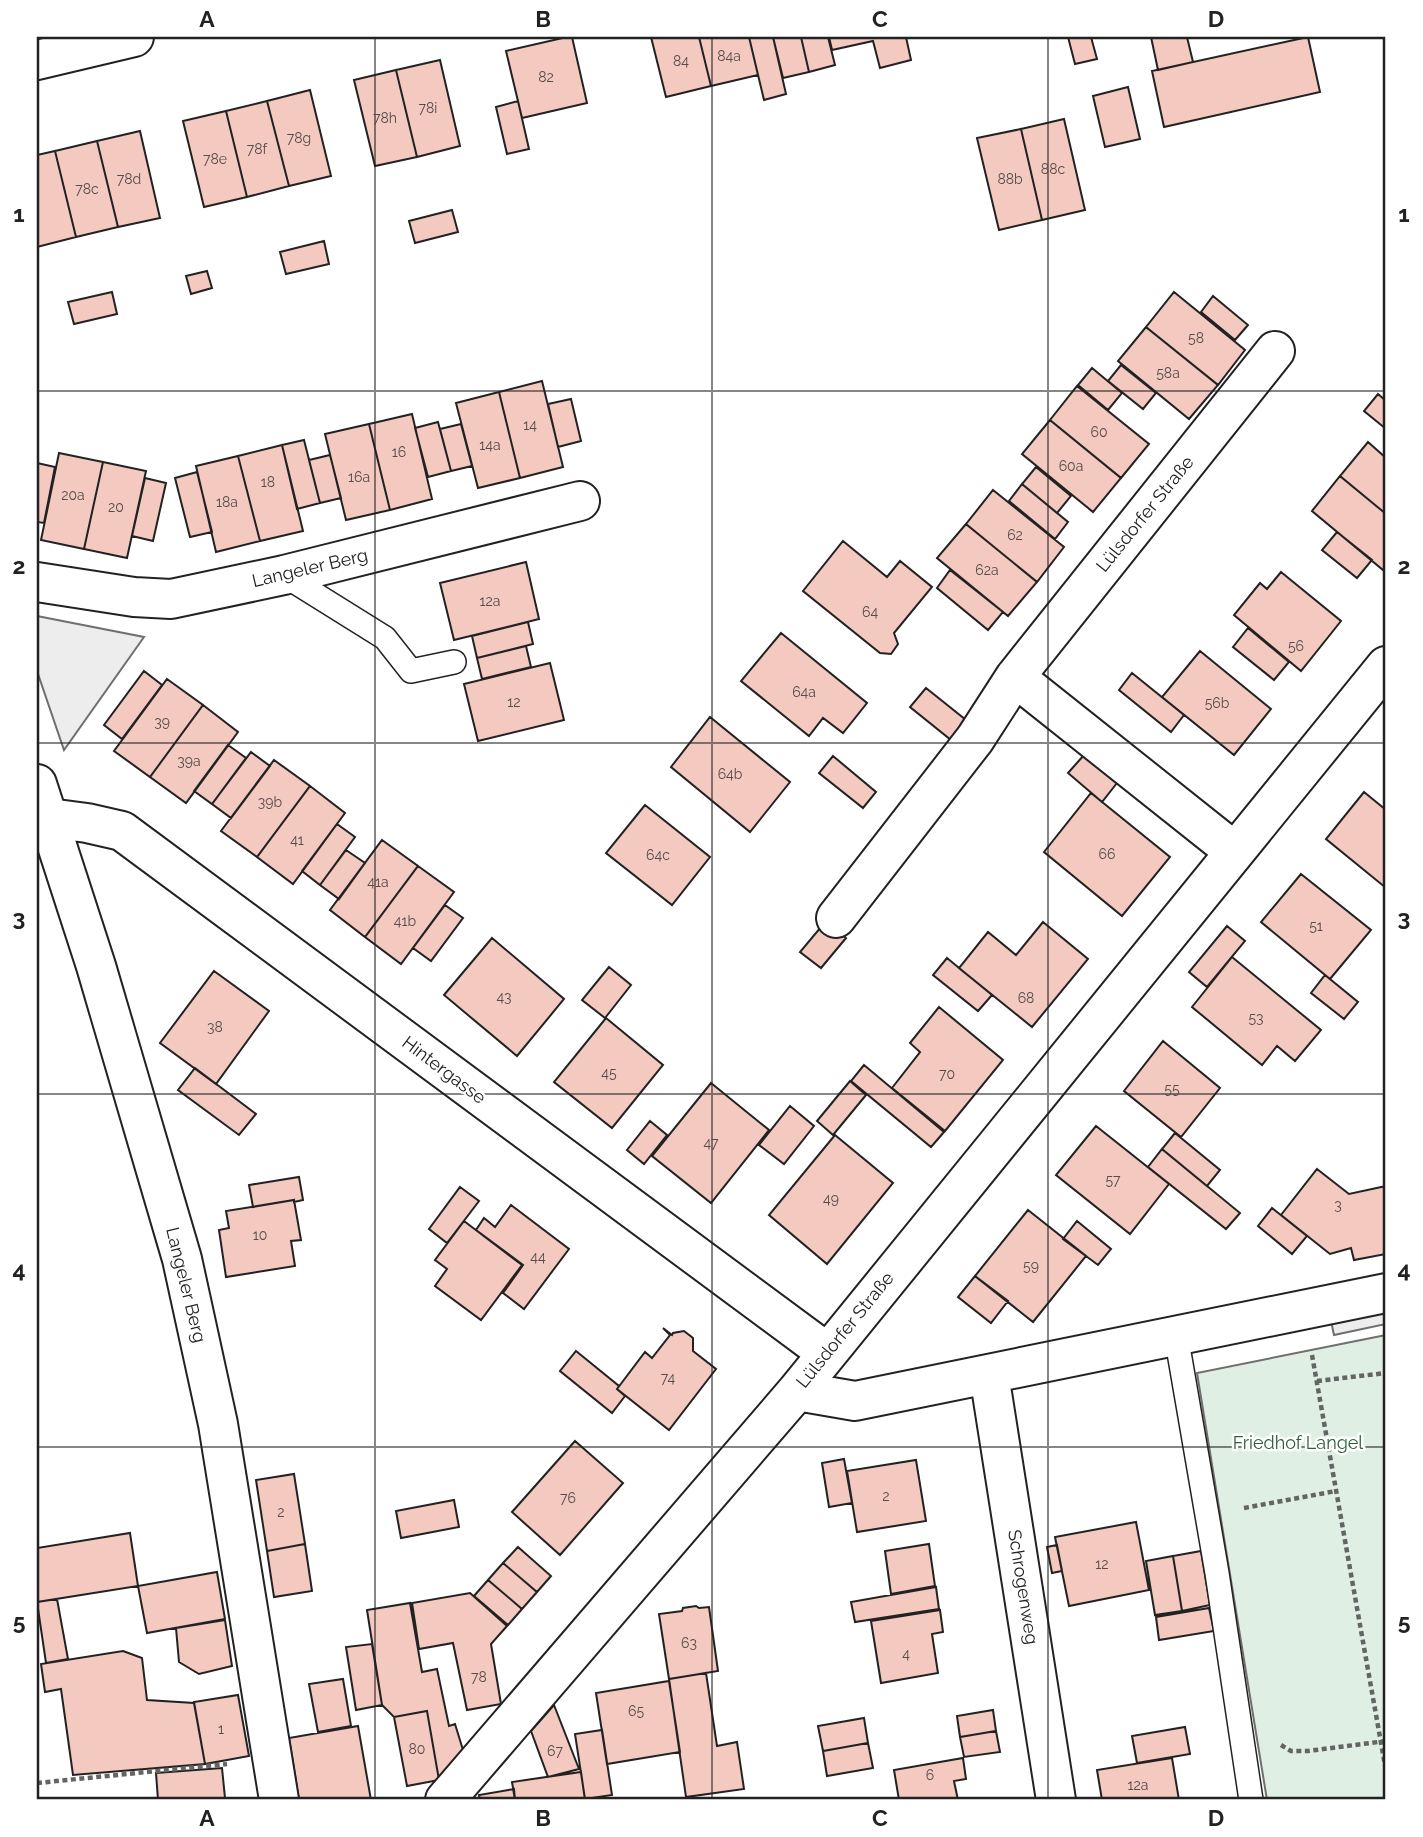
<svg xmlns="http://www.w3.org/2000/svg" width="1423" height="1837" font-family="Raleway,sans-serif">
  <rect width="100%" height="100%" fill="#fff"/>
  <path fill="#e0efe3" stroke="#6f6f6f" stroke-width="2" d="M1386,1335V1800H1267L1197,1373Z"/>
  <path fill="#ededed" stroke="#6f6f6f" stroke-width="2" d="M37,616L144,637L64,750L37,671Z
    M1386,1310V1324L1334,1335L1331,1321Z"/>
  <path fill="#f3c9c0" stroke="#222" stroke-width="2" d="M567,37H572L587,103L522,118L506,51Z
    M651,37H699L711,86L666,97Z
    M699,37H749L758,75L711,86Z
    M749,37H773L786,94L764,100Z
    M773,37H801L809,72L783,78Z
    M801,37H828L835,65L809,72Z
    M829,37H906L911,60L880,68L873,41L832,50Z
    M1068,37H1091L1097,59L1075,64Z
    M1151,37H1187L1193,62L1158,70Z
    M1308,37L1320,92L1164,127L1152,71Z
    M440,60L460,146L417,157L396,70Z
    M396,70L417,157L375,166L354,80Z
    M1128,87L1140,139L1105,147L1093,96Z
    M310,90L331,176L289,186L267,101Z
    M267,101L289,186L247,197L226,111Z
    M518,101L529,149L507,154L496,107Z
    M226,111L247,197L204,207L183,121Z
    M1064,119L1085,210L1042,220L1021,129Z
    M1021,129L1042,220L999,230L977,138Z
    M140,131L160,218L118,227L97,141Z
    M97,141L118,227L76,237L55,151Z
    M55,151L76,237L37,247V155Z
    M452,210L458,232L415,243L409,221Z
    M324,241L329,264L286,274L280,252Z
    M207,271L212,288L191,294L186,276Z
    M112,292L117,314L74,324L68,302Z
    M1174,292L1245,350L1218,385L1146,327Z
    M1213,296L1248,325L1235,340L1201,312Z
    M1146,327L1218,385L1189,419L1118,361Z
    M1121,365L1156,393L1143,409L1108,381Z
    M1092,368L1122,393L1108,410L1078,385Z
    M542,381L563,467L520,478L499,392Z
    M1077,386L1149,444L1121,478L1050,420Z
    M499,392L520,478L478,488L456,403Z
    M1378,394L1386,401V429L1364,411Z
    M571,399L581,441L558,447L548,404Z
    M412,414L432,499L390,510L369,424Z
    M1050,420L1121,478L1093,512L1022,454Z
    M438,422L451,471L428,477L415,428Z
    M369,424L390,510L346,520L325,434Z
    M461,424L472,466L451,471L440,429Z
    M304,440L320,503L297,509L282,445Z
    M1368,442L1386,458V514L1340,476Z
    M282,445L303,531L260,541L238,456Z
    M59,453L103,462L84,549L41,540Z
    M330,455L341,498L320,503L309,460Z
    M238,456L260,541L216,552L196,466Z
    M103,462L146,471L127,558L84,549Z
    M37,463L55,467L44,523L37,522Z
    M1036,467L1071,496L1057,513L1022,484Z
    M197,472L212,532L190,537L175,478Z
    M1340,476L1386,514V566L1383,570L1312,511Z
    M145,478L166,483L153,541L132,536Z
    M1022,484L1068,522L1055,539L1009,501Z
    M993,490L1064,547L1037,582L966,524Z
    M966,524L1037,582L1008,616L937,558Z
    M1337,532L1372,560L1357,578L1322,550Z
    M843,541L887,577L900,561L932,587L894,633L898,644L891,654L880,653L803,591Z
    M526,562L539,619L454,640L440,583Z
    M950,570L1003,612L988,630L937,588Z
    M1281,572L1341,621L1301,671L1234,615L1260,583L1267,589Z
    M528,622L533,644L477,658L472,636Z
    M1248,628L1289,662L1274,680L1233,647Z
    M781,633L867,703L843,733L823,718L809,736L741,681Z
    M526,646L531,667L482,679L477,658Z
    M1200,651L1271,709L1234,755L1162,697Z
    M550,663L564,720L478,741L464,684Z
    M144,671L162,685L122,739L104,725Z
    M1132,673L1184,715L1171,732L1119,690Z
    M167,679L203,705L150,777L114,751Z
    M926,688L971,724L956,744L910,707Z
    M203,705L238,732L186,803L150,777Z
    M710,717L790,782L750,832L671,767Z
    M228,745L246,758L212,804L194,791Z
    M251,752L270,766L231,818L212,804Z
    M1084,755L1117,783L1102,802L1068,773Z
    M833,756L876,792L863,808L819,773Z
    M274,760L310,786L257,857L221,831Z
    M310,786L345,813L293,884L257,857Z
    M1364,792L1386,810V888L1326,839Z
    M1091,793L1170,857L1122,916L1044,852Z
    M645,805L710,857L672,905L606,853Z
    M337,824L355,837L320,885L302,871Z
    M382,840L418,866L365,937L330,910Z
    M346,850L365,863L339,899L320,885Z
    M418,866L454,892L401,964L365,937Z
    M1301,874L1371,930L1330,979L1261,922Z
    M445,905L463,918L431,961L413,948Z
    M826,921L846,938L821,968L800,952Z
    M1043,922L1088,959L1032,1027L959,968L988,932L1016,955Z
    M1227,926L1245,941L1207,987L1189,972Z
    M492,938L564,999L517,1056L444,995Z
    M1232,957L1321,1030L1295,1061L1277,1046L1262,1065L1192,1007Z
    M947,958L992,995L978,1011L933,975Z
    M609,967L631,985L605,1018L582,1000Z
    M214,971L269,1011L216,1084L160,1043Z
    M1325,975L1358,1002L1344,1019L1311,993Z
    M939,1007L1003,1060L945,1131L892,1088L920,1052L910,1043Z
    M606,1018L663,1065L612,1128L554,1082Z
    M1163,1041L1220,1088L1181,1137L1124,1091Z
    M864,1065L944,1132L931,1147L851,1081Z
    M195,1068L256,1114L239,1135L178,1090Z
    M850,1081L866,1095L833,1135L817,1121Z
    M711,1083L769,1130L711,1203L652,1156Z
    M790,1106L814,1126L784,1164L759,1145Z
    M650,1121L667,1135L644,1164L627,1150Z
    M1096,1126L1169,1184L1130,1234L1056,1175Z
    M1175,1133L1220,1170L1207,1186L1162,1149Z
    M835,1135L893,1183L827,1264L769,1215Z
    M1162,1149L1240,1213L1226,1229L1148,1167Z
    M1317,1169L1349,1194L1386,1186V1254L1354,1260L1351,1248L1330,1254L1281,1215Z
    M299,1177L303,1200L294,1202V1200L253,1207L249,1185Z
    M460,1187L479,1201L447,1243L429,1229Z
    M294,1200L301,1240L291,1241L295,1266L226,1277L219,1230L229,1228L226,1211Z
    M511,1205L569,1249L524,1309L503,1293L523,1265L476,1230L484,1218L495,1227Z
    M1272,1208L1307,1236L1292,1254L1258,1226Z
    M1028,1210L1086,1256L1033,1322L975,1276Z
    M464,1221L522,1265L481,1320L435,1286L447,1269L435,1260Z
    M1077,1221L1111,1249L1098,1265L1063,1239Z
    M975,1276L1008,1301L991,1323L958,1297Z
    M663,1328L672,1335L673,1333L684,1331L693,1338V1351L716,1369L669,1430L617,1389L645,1352L652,1358L670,1335Z
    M576,1351L619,1386L617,1389L625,1396L612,1413L560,1371Z
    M575,1441L623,1483L560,1555L512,1512Z
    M844,1459L852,1503L829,1507L822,1463Z
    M916,1460L926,1521L857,1532L847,1471Z
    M294,1474L305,1544L267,1551L256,1480Z
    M454,1500L459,1527L401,1538L396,1511Z
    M1136,1522L1149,1590L1069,1606L1055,1537Z
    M130,1533L138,1586L37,1602V1548Z
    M305,1544L312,1591L274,1597L267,1551Z
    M929,1544L935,1586L891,1594L885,1551Z
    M1057,1545L1062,1571L1052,1573L1047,1547Z
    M518,1547L551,1576L537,1592L503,1563Z
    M1201,1551L1210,1605L1182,1611L1173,1556Z
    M1173,1556L1182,1611L1155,1615L1146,1561Z
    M503,1563L537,1592L522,1609L488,1580Z
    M217,1572L225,1619L147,1633L138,1586Z
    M488,1580L522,1609L508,1625L474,1596Z
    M936,1587L939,1609L855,1622L851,1602Z
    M470,1593L507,1626L491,1644L501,1704L467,1710L453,1643L419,1649L412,1603Z
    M57,1599L68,1659L46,1663L37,1602Z
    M410,1603L422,1672L437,1669L449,1726L455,1724L463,1750L439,1780L427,1711L394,1717L382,1705L367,1610Z
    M696,1606L699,1608L709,1607L718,1671L669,1679L659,1614L682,1611L683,1608Z
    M1209,1608L1214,1631L1159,1640L1156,1617Z
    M940,1610L943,1632L932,1634L938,1673L881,1683L871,1621Z
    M225,1620L232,1666L199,1674L179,1662L176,1628Z
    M372,1644L382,1705L356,1710L346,1647Z
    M123,1651L142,1658L147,1700L194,1703L205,1764L73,1775L61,1689L45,1692L41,1664Z
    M706,1673L717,1746L737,1742L744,1789L686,1797L669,1679Z
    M343,1679L351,1726L318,1732L309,1684Z
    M669,1681L680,1752L607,1764L596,1693Z
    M238,1695L249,1756L205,1764L194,1702Z
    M554,1705L579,1769L548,1777L531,1731Z
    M993,1710L996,1731L960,1737L957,1716Z
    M427,1711L439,1780L407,1786L394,1717Z
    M864,1718L868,1743L823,1751L818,1726Z
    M358,1726L371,1800H299L289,1738Z
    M1185,1727L1190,1754L1137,1763L1132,1736Z
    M602,1730L612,1795L585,1799L575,1734Z
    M996,1731L1000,1752L964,1757L960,1737Z
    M868,1743L873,1768L827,1776L823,1751Z
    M963,1758L966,1779L954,1781L958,1800H899L894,1770Z
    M1172,1758L1179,1800H1102L1097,1770Z
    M222,1768L225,1798L210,1800H158L156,1773Z
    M581,1772L585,1800H515L512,1782Z
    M514,1789L515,1800H480L479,1795Z"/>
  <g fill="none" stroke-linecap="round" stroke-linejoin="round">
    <g stroke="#222" stroke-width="26">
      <path id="lane" d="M284,575L385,638L411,671L454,662
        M1176,1335L1217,1573L1251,1800"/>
    </g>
    <g stroke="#222" stroke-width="42">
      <path id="street" d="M37,582L134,597L171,599L284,575L580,501
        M37,784L96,966L182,1259L218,1424L279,1800
        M49,818L87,823L122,831L826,1352
        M1235,852L1015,677L1275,351
        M836,918L975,739L1015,677
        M989,1374L1056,1800
        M797,1391L855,1401L1386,1293
        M445,1800L797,1391L1386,666"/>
    </g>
    <g stroke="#222" stroke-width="42">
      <path id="secondary" d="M37,60L134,37"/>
    </g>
    <path stroke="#646464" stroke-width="4.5" stroke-dasharray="5 3.5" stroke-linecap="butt" d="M1312,1355L1386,1771
      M1317,1381L1386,1373
      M1244,1508L1336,1491
      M1281,1745L1291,1751H1308L1386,1741
      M37,1783L227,1764"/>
    <use href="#lane" stroke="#fff" stroke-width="23"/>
    <use href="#street" stroke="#fff" stroke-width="38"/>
    <use href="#secondary" stroke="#fff" stroke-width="38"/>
  </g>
  <path fill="none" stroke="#222" stroke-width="2" stroke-opacity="0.55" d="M375,37V1800M712,37V1800M1048,37V1800M37,391H1386M37,743H1386M37,1094H1386M37,1447H1386"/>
  <g text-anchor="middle" stroke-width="5" stroke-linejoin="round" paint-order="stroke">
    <g font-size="14" fill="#564c4a">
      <text x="729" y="61">84a</text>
      <text x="681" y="66">84</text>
      <text x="546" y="82">82</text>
      <text x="428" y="113">78i</text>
      <text x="385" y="123">78h</text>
      <text x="299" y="143">78g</text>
      <text x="257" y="154">78f</text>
      <text x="215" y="164">78e</text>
      <text x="1053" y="174">88c</text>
      <text x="129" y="184">78d</text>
      <text x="1010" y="184">88b</text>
      <text x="87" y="194">78c</text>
      <text x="1196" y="343">58</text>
      <text x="1168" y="378">58a</text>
      <text x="530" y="430">14</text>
      <text x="1099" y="437">60</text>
      <text x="490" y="450">14a</text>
      <text x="399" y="457">16</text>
      <text x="1071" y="471">60a</text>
      <text x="359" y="482">16a</text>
      <text x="268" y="487">18</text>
      <text x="73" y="500">20a</text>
      <text x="227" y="507">18a</text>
      <text x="116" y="512">20</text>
      <text x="1015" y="540">62</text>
      <text x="987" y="575">62a</text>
      <text x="490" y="606">12a</text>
      <text x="870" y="617">64</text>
      <text x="1296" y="651">56</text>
      <text x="804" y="697">64a</text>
      <text x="514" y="707">12</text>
      <text x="1217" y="708">56b</text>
      <text x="162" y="727">39</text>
      <text x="189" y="766">39a</text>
      <text x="730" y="779">64b</text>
      <text x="270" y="807">39b</text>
      <text x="297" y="845">41</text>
      <text x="1107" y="859">66</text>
      <text x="658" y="860">64c</text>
      <text x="378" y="887">41a</text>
      <text x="405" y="926">41b</text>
      <text x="1316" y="931">51</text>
      <text x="504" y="1002">43</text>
      <text x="1026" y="1003">68</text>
      <text x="1256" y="1023">53</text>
      <text x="215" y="1032">38</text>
      <text x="609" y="1078">45</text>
      <text x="947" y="1079">70</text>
      <text x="1172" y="1094">55</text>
      <text x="711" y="1148">47</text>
      <text x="1113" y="1185">57</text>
      <text x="831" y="1204">49</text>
      <text x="1338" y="1210">3</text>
      <text x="260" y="1240">10</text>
      <text x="538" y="1262">44</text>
      <text x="1031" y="1271">59</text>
      <text x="668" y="1383">74</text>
      <text x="886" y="1501">2</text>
      <text x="568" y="1503">76</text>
      <text x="281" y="1517">2</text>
      <text x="1102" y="1569">12</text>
      <text x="689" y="1648">63</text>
      <text x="906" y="1659">4</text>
      <text x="479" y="1682">78</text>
      <text x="636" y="1716">65</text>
      <text x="221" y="1734">1</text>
      <text x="417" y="1754">80</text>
      <text x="555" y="1756">67</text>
      <text x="930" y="1780">6</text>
      <text x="1138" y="1790">12a</text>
    </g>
    <g font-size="18" fill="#222" stroke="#fff">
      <text transform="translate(1145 514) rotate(-51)" y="6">Lülsdorfer Straße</text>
      <text transform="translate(310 568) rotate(-13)" y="6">Langeler Berg</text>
      <text transform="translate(444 1070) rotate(37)" y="6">Hintergasse</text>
      <text transform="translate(186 1285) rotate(76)" y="6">Langeler Berg</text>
      <text transform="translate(845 1330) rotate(-51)" y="6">Lülsdorfer Straße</text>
      <text transform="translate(1023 1587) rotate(81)" y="6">Schrogenweg</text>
    </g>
    <g font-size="18" fill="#2f5e38" stroke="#fff">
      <text x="1298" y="1449">Friedhof Langel</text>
    </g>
  </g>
  <rect width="1423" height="1837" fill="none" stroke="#ffffff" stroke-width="77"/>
  <rect x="38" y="38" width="1346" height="1760" fill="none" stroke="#222" stroke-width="2.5"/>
  <g font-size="23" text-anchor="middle" font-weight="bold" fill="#222">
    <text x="207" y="27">A</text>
    <text x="543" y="27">B</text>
    <text x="880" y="27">C</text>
    <text x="1216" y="27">D</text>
    <text x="19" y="222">1</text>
    <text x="1404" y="222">1</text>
    <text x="19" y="574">2</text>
    <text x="1404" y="574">2</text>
    <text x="19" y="926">3</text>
    <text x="1404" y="926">3</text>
    <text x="19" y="1278">4</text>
    <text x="1404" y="1278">4</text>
    <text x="19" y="1630">5</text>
    <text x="1404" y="1630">5</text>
    <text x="207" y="1826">A</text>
    <text x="543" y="1826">B</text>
    <text x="880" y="1826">C</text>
    <text x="1216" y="1826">D</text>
  </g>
</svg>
